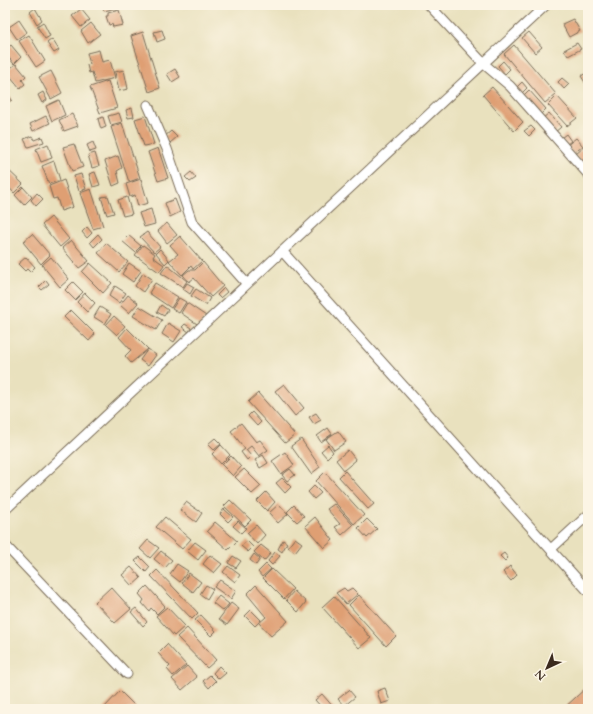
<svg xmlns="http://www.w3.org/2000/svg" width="593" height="714" font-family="Cardo,serif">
  <rect width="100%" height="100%" fill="#fcf5e5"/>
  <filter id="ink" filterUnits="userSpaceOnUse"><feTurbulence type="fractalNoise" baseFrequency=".025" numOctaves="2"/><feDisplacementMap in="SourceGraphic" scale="8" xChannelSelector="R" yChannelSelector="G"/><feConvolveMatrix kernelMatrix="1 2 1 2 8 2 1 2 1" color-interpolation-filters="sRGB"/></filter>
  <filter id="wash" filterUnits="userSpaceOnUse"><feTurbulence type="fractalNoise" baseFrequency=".012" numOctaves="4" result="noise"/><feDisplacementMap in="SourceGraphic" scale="16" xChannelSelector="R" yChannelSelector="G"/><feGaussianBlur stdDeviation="0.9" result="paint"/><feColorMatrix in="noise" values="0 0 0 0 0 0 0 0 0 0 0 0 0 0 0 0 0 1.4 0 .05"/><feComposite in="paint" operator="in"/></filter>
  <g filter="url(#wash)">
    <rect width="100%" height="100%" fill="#e9e1be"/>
    <g id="blocks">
      <path fill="#df9f73" d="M102,5H116V8L104,11Z
        M35,8L42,20L37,24L30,12Z
        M81,9L90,20L81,27L72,16Z
        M119,10L123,25L113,27L112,24L109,25L106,16H108V13Z
        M573,19L580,31L569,37L562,24Z
        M19,20L27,32L17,39L9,27Z
        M43,22L50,36L45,39L37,26Z
        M91,23L100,34L88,43L81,31Z
        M162,30L165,39L157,42L154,32Z
        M143,32L160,88L149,92L131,36Z
        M529,32L542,47L535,53L522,38Z
        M29,35L45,61L36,67L19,41Z
        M52,39L59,50L54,53L47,43Z
        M577,43L581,49L568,56L564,50Z
        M11,45L21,57L14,64L5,53V50Z
        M514,45L556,94L545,103L504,54Z
        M99,50L102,62L110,60L115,78L95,83L92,72L89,73L87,65L90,64L87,53Z
        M503,61L510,69L505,74L498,66Z
        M16,64L26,76L22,80L25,84L20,88L6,71Z
        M175,69L180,77L172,82L167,74Z
        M124,70L128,89L119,91L115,72Z
        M51,71L62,93L51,99L39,77Z
        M588,72V83L586,84L581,76Z
        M562,78L569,84L564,89L558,82Z
        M108,81L117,108L100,113L90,87Z
        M522,82L527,88L521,94L516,88Z
        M492,87L523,122L514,131L483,95Z
        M5,90L12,100L5,104Z
        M529,90L546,109L541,114L524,95Z
        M43,92L47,100L42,103L38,95Z
        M557,96L577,118L567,126L548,105Z
        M59,100L65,115L52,121L46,106Z
        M132,108L134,117L128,118L126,110Z
        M119,113L122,122L111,125L108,116Z
        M549,113L561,127L554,133L542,119Z
        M72,114L78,126L64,131L59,120Z
        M46,116L50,123L33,131L30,124Z
        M145,116L154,144L144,146L135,119Z
        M103,117L106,127L101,129L98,119Z
        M122,123L140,178L129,182L111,127Z
        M531,126L535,130L529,136L524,131Z
        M171,131L177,137L170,143L164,137Z
        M566,134L571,141L566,145L561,138Z
        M32,136L34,140L42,137L44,142L28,147L24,139Z
        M576,138L583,146L573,154L566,146Z
        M93,142L96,150L90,152L87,145Z
        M48,144L52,158L41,162L36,149Z
        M74,144L83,167L72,171L63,147Z
        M584,147L588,152V171L575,155Z
        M158,148L168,178L158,181L148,152Z
        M95,153L99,166L92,168L88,155Z
        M118,156L122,168L117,171L120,183L113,186L105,161Z
        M54,161L60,180L49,184L42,166Z
        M5,167L23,184L14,193L5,183Z
        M95,172L100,185L93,187L89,174Z
        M191,172L196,178L190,182L185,177Z
        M81,174L86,189L79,191L74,176Z
        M141,179L148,203L138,206L135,195L130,197L126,184Z
        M64,180L73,207L61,211L57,198L53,199L49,186Z
        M23,187L32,197L24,205L15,195Z
        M91,189L103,226L93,229L80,193Z
        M37,193L43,199L36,206L31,200Z
        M108,196L114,213L107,215L101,197Z
        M127,197L132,214L123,216L118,200Z
        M175,199L180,212L170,217L165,203Z
        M151,209L155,224L144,227L139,213Z
        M51,217L69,239L60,247L42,225Z
        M167,223L177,235L167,243L158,231Z
        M87,227L92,233L87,238L82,232Z
        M147,232L160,247L154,252L140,237Z
        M32,234L50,255L41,264L23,242Z
        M98,234L102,239L94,247L90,242Z
        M128,235L141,246L135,252L122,241Z
        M180,236L202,261L193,269L191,266L182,275L169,261L178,254L170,245Z
        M71,240L89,261L79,268L62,248Z
        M106,243L128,262L119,272L98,253Z
        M143,245L155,254L153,257L164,265L159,272L135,255Z
        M160,249L169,260L165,264L156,253Z
        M26,257L35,267L30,272L27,269L25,271L18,264Z
        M51,257L69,279L60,287L42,265Z
        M203,262L223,286L211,297L194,278L189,282L183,275L189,270H195Z
        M90,263L112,283L103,293L82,272Z
        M129,263L141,271L133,282L122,274Z
        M167,265L187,281L183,287L161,273Z
        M143,273L152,279L143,292L135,286Z
        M46,280L49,284L42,290L39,287Z
        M73,282L83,292L75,300L65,290Z
        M155,283L178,297L171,308L149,293Z
        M187,283L194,287L190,294L183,289Z
        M115,286L126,293L119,303L109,296Z
        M224,288L227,292L220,298L217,295Z
        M196,289L210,298L206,305L191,296Z
        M85,293L95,303L87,312L77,302Z
        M128,295L138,303L129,313L120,305Z
        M179,298L186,302L179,313L172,309Z
        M187,303L206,316L200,326L181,313Z
        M161,305L168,310L164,316L157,312Z
        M139,306L162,320L156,330L133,316Z
        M100,307L111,314L105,324L94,317Z
        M71,310L95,334L89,341L64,317Z
        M114,316L125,326L117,335L106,325Z
        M168,323L181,331L174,342L162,334Z
        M185,324L191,328L189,332L182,327Z
        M127,328L148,349L131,363L125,356L131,350L119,337Z
        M148,349L156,355L148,366L140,360Z
        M284,384L304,408L295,416L275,391Z
        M258,393L295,435L285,443L248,402Z
        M252,412L261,422L257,426L248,416Z
        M316,413L321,420L314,424L309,417Z
        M241,423L256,442L260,440L268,450L259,456L251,446L246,450L251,456L247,460L241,452L245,449L231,431Z
        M328,428L332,434L321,442L317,436Z
        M338,431L346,442L334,450L326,439Z
        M215,438L221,444L214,450L208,444Z
        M301,439L320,467L311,474L291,446Z
        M221,445L230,455L221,464L212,454Z
        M328,445L333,452L327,458L321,451Z
        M348,450L356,460L344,470L336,460Z
        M285,452L294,465L281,474L272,461Z
        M263,455L268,463L260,468L255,460Z
        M231,456L241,467L233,476L222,465Z
        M244,469L261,486L252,494L235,477Z
        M290,469L295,475L287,481L282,475Z
        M345,471L374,504L368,509L339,477Z
        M325,472L364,515L354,524L316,481Z
        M282,478L291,487L285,493L276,483Z
        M314,486L321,493L314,499L308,492Z
        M266,492L275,502L267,511L257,501Z
        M230,500L251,520L245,526L224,506Z
        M186,502L202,513L196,522L180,510Z
        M279,504L288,514L278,523L269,513Z
        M334,504L353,525L342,535L335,527L340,524L327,509Z
        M294,505L304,516L297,522L287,512Z
        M224,509L233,517L228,522L220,514Z
        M165,517L191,539L182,549L156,527Z
        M315,517L333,540L324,548L305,526Z
        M367,519L377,529L367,538L358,528Z
        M238,521L246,528L241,533L233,526Z
        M215,522L237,541L228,550L207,531Z
        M256,525L265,535L257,544L247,533Z
        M295,538L302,543L295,552L288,547Z
        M148,540L159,548L150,558L140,549Z
        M283,540L287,543L282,552L278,549Z
        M247,541L253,547L248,552L241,546Z
        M195,542L206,550L198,560L187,551Z
        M261,545L271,553L264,561L254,552Z
        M161,551L172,560L165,568L154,559Z
        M275,552L280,556L272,565L268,561Z
        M504,553L508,558L505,561L500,556Z
        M254,554L260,559L256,565L250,560Z
        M210,555L222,564L214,573L203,564Z
        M233,556L241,561L236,568L228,563Z
        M140,557L150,567L146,572L135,561Z
        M177,564L188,571L180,582L170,574Z
        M266,564L271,569L262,577L258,572Z
        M228,566L240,575L235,582L223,572Z
        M510,566L517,575L511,581L503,572Z
        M131,567L141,578L132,586L122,575Z
        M272,569L293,589L284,599L263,578Z
        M157,570L198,613L192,619L151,576Z
        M189,573L201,582L193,592L182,583Z
        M220,580L236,591L231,599L214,587Z
        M206,585L213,589L207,599L200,594Z
        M256,585L288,621L271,636L259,623L266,617L247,594Z
        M147,586L165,606L157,614L151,608L149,611L142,603L144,600L139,594Z
        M111,587L131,609L115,623L95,602Z
        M344,588L347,591L352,588L358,594L346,604L336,593Z
        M294,591L306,602L298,612L286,600Z
        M359,595L396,636L386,646L349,605Z
        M219,596L229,604L223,611L213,603Z
        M334,596L371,638L359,648L322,607Z
        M231,603L239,609L227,625L219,619Z
        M167,607L185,626L174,636L156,616Z
        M136,608L147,622L143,626L131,612Z
        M251,610L261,620L255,626L245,616Z
        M201,615L216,631L211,636L195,620Z
        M187,628L216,660L207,668L177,637Z
        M167,644L186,665L173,676L167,669L170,666L158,653Z
        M187,666L197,677L182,690L172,679Z
        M219,666L226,673L219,679L213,673Z
        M210,675L216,681L209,688L203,681Z
        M588,686V709H563Z
        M385,688L390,701L381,704L377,691Z
        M349,690L355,697L344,706L338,699Z
        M120,691L136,707L134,709H103Z
        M322,694L335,709H323L315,700Z"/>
    </g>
  </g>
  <g filter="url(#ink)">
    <use href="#blocks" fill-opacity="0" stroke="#786a56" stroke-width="1"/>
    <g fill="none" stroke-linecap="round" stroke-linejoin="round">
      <g stroke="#786a56" stroke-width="11">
        <path id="minor" d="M429,5L484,64L510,86L588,174
          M148,105L167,149L192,222L247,284
          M282,251L588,591
          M5,510L546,5
          M5,545L127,674
          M551,549L588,515"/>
      </g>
      <use href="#minor" stroke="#fff" stroke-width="9"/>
    </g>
  </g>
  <rect width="593" height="714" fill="none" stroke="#fcf5e5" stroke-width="20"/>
  <g transform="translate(547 668) rotate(224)" stroke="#fcf5e5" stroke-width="3" paint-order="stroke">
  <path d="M0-3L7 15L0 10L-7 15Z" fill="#3b2a1e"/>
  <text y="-6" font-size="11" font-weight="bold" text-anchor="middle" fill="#3b2a1e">N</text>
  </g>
</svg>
